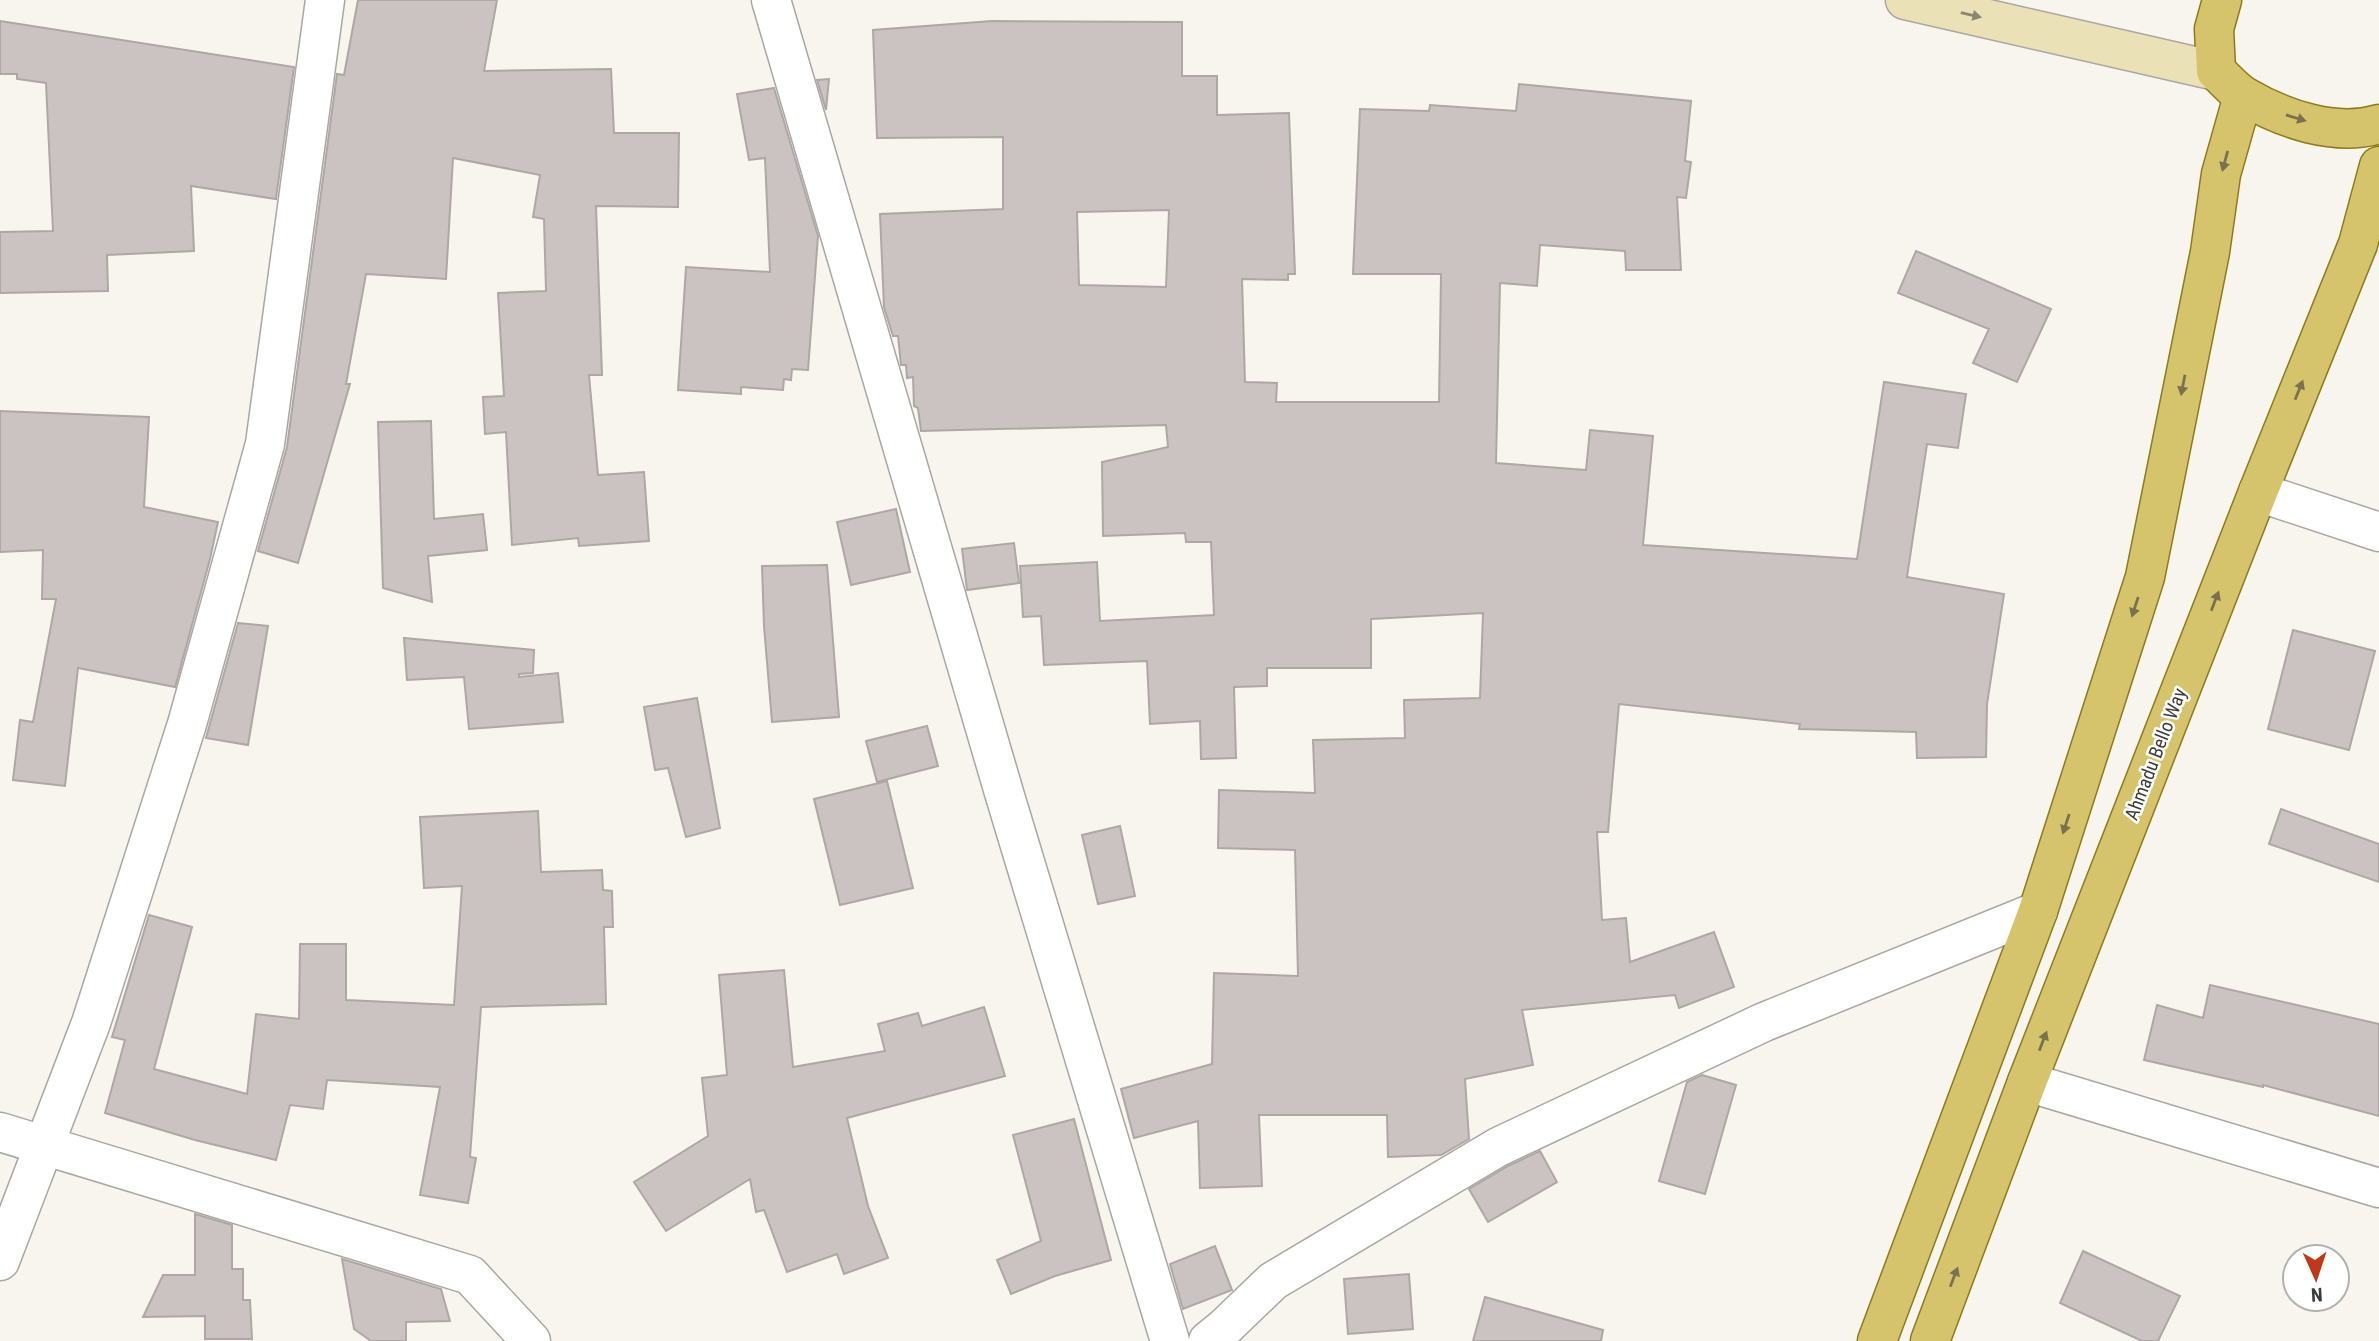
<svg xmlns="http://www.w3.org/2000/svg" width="2379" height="1341" font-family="'Roboto Condensed',sans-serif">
  <rect width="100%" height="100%" fill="#f8f5ef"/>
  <path fill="#cbc3c2" stroke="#aea7a5" stroke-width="2" fill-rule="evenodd" d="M358,0H497L484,71L611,69L614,133H679L678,207L596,206L602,375H589L598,475L644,472L649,541L579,546L578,538L512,545L506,432L485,434L483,397L504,396L498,293L546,291L544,219L533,217L540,175L453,158L446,279L366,274L346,384H350L298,563L258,551L287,447L337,74L344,75Z
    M0,21L294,67L276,199L191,186L194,251L107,255L108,291L0,293V232L53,231L46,83L17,79V74H0Z
    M992,21L1182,22V76H1217V115L1289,113L1295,274H1288V280L1242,279L1245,382L1277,383L1276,402H1439L1441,274H1353L1360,109L1429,111L1430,105L1516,111L1519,84L1691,101L1685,161L1691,162L1686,198L1677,197L1681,270H1626L1625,251L1540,245L1537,286L1500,283L1496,463L1586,470L1590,430L1653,436L1643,545L1857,559L1884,382L1966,394L1958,448L1927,444L1907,577L2004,594L1987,704L1986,757L1917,758L1916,732L1799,729L1800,724L1619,704L1608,832H1597L1602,920L1626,918L1630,962L1714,932L1734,987L1679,1008L1675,995L1522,1010L1533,1065L1465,1079L1469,1139L1441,1155L1388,1157L1387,1115H1259L1262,1186L1200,1188L1198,1121L1134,1138L1121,1089L1212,1064L1214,973L1298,976L1295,850L1218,848L1219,790L1315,793L1313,740L1405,738L1404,700L1480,698L1483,613L1371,619V668H1267V686L1234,687L1236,758L1201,759L1200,721L1150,724L1147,661L1044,665L1041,616L1023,617L1020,566L1097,562L1100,621L1214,615L1211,542H1186L1185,533L1103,536L1102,462L1168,447L1166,425L921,431L918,408L914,406L913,377L907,378L906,365H901L898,336H893L884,307L880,214L1003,209V137L877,138L873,30ZM1169,210L1166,287L1079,285L1077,212Z
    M829,79L826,110L817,80Z
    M774,88L818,236L808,370L792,369L791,380L784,379L783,390L741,387V394L678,390L686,267L770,272L765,158L749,160L737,94Z
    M1916,251L2051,309L2017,382L1973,363L1989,329L1898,293Z
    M0,411L149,417L144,507L218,522L210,559L175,687L78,668L65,786L13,780L20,720L33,722L56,599H42L43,550L0,552Z
    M431,421L434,519L483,514L487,550L428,556L432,602L383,588L378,422Z
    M896,509L910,572L851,585L837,522Z
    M1014,543L1019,583L967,590L962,549Z
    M827,565L839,717L772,722L764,626L762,566Z
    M238,623L268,626L248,745L206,738Z
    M2293,630L2375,651L2349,750L2268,729Z
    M404,638L534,650L533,673L519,674V677L558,673L563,722L469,729L464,677L407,680Z
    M697,698L720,828L686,837L668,768L655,770L644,707Z
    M927,726L938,766L877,782L866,741Z
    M887,781L913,888L840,905L814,799Z
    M2281,809L2379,844V882L2269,844Z
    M538,811L541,872L602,870L603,890L612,891L613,927H604L606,1004L481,1007L470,1157L476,1158L468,1203L420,1195L440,1087L327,1080L323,1109L290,1105L276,1160L195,1140L105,1113L125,1040L112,1037L149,915L192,927L154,1069L247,1094L256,1014L299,1019L300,944H346V1000L454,1005L462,886L424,888L420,817Z
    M1120,826L1135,896L1098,904L1082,835Z
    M784,970L793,1067L885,1051L878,1024L918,1013L922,1026L984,1007L1005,1076L847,1118L868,1206L888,1258L844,1274L837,1254L787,1272L764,1210L756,1212L750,1179L666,1231L634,1182L708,1136L702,1078L727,1075L719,975Z
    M2210,985L2379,1024V1116L2263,1085V1087L2144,1060L2157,1005L2203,1018Z
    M1702,1075L1736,1085L1705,1194L1659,1181L1687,1082Z
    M1074,1119L1111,1260L1055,1276L1011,1294L997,1260L1041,1241L1013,1135Z
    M1540,1151L1557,1182L1488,1222L1469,1189L1508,1166Z
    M195,1214L232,1225V1269H243V1300H250L252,1339H205V1316L143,1317L163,1275H195Z
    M1215,1246L1232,1290L1183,1309L1170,1264Z
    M2083,1251L2180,1296L2158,1341H2142L2060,1303Z
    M342,1259L441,1289L450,1321L406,1322V1341H371L354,1329Z
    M1409,1274L1413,1329L1348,1334L1344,1279Z
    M1485,1297L1603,1330L1601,1341H1473Z"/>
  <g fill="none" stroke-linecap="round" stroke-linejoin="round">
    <g stroke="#aaa7a2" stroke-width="41">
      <path id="street" d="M771,0L1005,796L1170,1341
        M2258,492L2379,532
        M2027,1082L2379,1188
        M0,1132L470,1275L531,1341
        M0,1261L91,1023L187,724L265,444L325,0
        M1208,1341L1224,1328L1273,1281L1498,1147L1764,1022L2038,911"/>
    </g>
    <g stroke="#aaa7a2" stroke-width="41">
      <path id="secondary" d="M1905,0L2216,71"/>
    </g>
    <g stroke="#8f7a1b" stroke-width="41">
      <path id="primary" d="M2222,0L2214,29L2216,71C2225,79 2234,90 2244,96C2283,119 2335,137 2379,124
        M1877,1341L2038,911L2145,577L2210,252L2221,174L2243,96
        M1930,1341L2027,1082L2258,492L2358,244L2379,166"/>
    </g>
    <use href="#street" stroke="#fff" stroke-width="38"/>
    <use href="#secondary" stroke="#ebe1b6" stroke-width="38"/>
    <use href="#primary" stroke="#d6c46d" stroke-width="38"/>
  </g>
  <defs><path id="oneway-solid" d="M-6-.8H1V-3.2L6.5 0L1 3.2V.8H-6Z" transform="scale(1.75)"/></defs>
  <use fill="#8b8671" href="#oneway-solid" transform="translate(1971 15) rotate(13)"/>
  <g fill="#7a724e">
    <use href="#oneway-solid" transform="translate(2296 118) rotate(17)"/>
    <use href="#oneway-solid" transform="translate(2225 161) rotate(105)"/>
    <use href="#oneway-solid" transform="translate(2183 385) rotate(101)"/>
    <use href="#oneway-solid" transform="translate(2299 390) rotate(-68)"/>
    <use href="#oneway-solid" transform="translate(2215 601) rotate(-69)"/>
    <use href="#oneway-solid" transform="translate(2135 607) rotate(108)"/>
    <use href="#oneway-solid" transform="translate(2066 824) rotate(108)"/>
    <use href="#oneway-solid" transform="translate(2043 1041) rotate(-69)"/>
    <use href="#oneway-solid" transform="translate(1954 1277) rotate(-69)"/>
  </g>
  <g text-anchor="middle" stroke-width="5" stroke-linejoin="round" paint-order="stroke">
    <g font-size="19" fill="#3d3b39" stroke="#fff">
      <text transform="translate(2155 754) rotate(-69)" y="7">Ahmadu Bello Way</text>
    </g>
  </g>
  <g transform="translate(2316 1278) rotate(177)"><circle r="33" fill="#ffffff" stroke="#b1b1b0" stroke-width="2"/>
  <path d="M0-5L12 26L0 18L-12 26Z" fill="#c23718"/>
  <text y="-10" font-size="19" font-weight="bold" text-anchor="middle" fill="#3d3b39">N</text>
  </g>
</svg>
